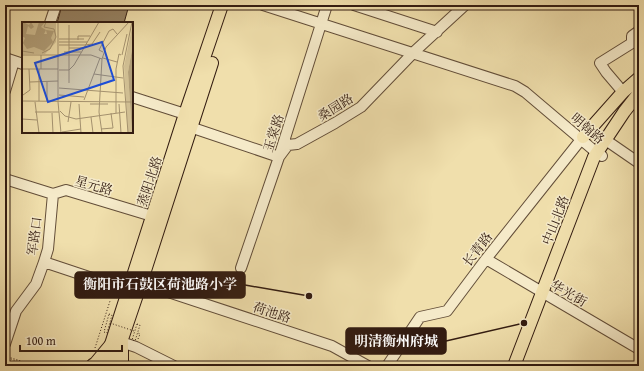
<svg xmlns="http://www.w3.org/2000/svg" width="644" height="371" font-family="'Gentium Book Plus','Noto Serif SC',serif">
  <rect width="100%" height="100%" fill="#f0dfac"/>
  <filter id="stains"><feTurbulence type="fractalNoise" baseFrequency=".005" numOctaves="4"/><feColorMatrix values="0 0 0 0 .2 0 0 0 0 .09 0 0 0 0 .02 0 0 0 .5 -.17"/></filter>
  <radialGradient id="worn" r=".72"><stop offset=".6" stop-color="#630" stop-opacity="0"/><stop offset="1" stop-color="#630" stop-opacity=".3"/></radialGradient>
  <path fill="#958162" stroke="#331c11" d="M62,5H129L124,23H57Z"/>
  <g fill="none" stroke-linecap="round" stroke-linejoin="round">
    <g stroke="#624d38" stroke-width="12">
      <path id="minor" d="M263,5L515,86L525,92L597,153L602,156
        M354,5L437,32
        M50,23L56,5
        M5,58L23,64
        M5,91L14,61
        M623,92L606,72L600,63L632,43V36L639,31
        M132,97L185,114
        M190,127L279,157L288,145L297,144L335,123L361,107L415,51L465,5
        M610,143L639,163
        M5,179L53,194L66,190L152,216
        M486,259L639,349
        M44,262L128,290
        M241,268L279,157L327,5
        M141,283L332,346L368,366
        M121,342L136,347L174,366
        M5,344L16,311L36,284L44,262L48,249L53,194
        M387,366L420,317L447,311L486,259L583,137"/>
    </g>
    <g stroke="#331c11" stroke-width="14">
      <path id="major" d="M583,137L623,92L639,78
        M104,366L185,114L222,5
        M114,366L121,342L141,283L212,63
        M514,366L594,157L624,112L639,93"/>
    </g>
    <g stroke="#331c11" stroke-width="16">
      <path id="highway" d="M121,342V366
        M93,366L96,364L111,346"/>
    </g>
    <path stroke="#331c11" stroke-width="1" stroke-dasharray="1 2" stroke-linecap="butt" d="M109,314L112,315L107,333L104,332Z
      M137,324L140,325L135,341L132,340Z
      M138,339L140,334L138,333
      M95,348L110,301
      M5,356L37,366
      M5,357L25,364V366
      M5,361L21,366"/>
    <use href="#minor" stroke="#f5eac9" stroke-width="10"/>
    <use href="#major" stroke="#f0dfac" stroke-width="12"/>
    <use href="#highway" stroke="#f0dfac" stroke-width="14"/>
    <path stroke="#331c11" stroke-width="1" stroke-dasharray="1 2" stroke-linecap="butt" d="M110,323L134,331"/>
  </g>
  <g text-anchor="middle" stroke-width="3" stroke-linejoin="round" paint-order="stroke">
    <g font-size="13" fill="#331c11" stroke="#f5eac9">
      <text transform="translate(335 107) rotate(-32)" y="5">桑园路</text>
      <text transform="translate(588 128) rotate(40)" y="5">明翰路</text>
      <text transform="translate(273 133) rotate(-72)" y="5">玉棠路</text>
      <text transform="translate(149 181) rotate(-72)" y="5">蒸阳北路</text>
      <text transform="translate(94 185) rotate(16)" y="5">星元路</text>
      <text transform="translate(555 220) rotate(-69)" y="5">中山北路</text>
      <text transform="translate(34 236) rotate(-82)" y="5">军路口</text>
      <text transform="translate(477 249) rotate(-52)" y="5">长青路</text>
      <text transform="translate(569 293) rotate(30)" y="5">华光街</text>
      <text transform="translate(272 312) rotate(18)" y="5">荷池路</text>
    </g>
  </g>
  <g transform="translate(22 22)">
    <rect width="111" height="111" fill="#f0dfac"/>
    <path d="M0,0H34V20L23,32H0ZM111,1V22L106,50L110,111H106L102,44Z" fill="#d0be92"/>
    <path d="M1,0L7,3L9,0L12,5L9,7L6,4L4,12L13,13L17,0H23L19,5L24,8L22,12H25L24,8L32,9L29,16L31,20L22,29L12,25L5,27L1,21L3,16L0,14ZM111,22V111H110L106,50Z" fill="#b09d77"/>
    <path fill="none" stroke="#a4916e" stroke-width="1" d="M36,0V80L39,111M37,17H62M56,18V14H68M37,20H65M37,23H63M63,23L70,22L78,10M47,26H61M0,29L12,31M42,30H59M81,30L77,28L87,9L91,7L95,12M20,31L28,27L34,15L32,7L22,5L24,0M0,33H69L80,37M19,33V47M100,33L105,12M81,36L95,40M0,47H36M17,47V79M37,48H47L52,43L77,0M72,52L101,56M8,60L36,59M25,60V79M47,61V3M37,66L101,71M1,73L8,68L7,47M37,73L62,75M62,78L78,36M0,79L111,80M13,80L17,111M57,82L59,111M68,82H86M97,82L99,111M38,89L43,94L54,97L103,90M13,90H37M30,91L31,111M94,91V47L97,32L99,33M69,95L71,111M0,97L15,98M46,100L49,80M79,107L91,106L89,91M40,110L59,107M80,111L77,90L80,37L84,25L107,0M106,111L101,44L110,0"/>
    <path fill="#1d4ed8" fill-opacity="0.15" stroke="#1d4ed8" stroke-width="2" d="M80,20L92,58L26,80L13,41Z"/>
    <rect width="111" height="111" fill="none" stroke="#331c11" stroke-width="2"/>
  </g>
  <path fill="none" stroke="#331c11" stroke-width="1.5" d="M309 296L245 285M524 323L446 341"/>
  <g fill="#331c11" stroke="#f5eac9" stroke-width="1.5">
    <circle cx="309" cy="296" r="4"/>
    <circle cx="524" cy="323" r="4"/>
  </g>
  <g fill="#331c11" stroke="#331c11" stroke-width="1.5">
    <rect x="75" y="272" width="170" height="26" rx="4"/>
    <rect x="346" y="328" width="100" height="26" rx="4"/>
  </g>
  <g font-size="14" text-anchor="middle" font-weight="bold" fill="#fff">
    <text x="160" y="289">衡阳市石鼓区荷池路小学</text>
    <text x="396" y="346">明清衡州府城</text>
  </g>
  <rect width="644" height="371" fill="none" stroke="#f0dfac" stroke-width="20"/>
  <rect x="6" y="6" width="632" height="359" fill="none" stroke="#331c11" stroke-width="2"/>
  <rect x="10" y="10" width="624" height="351" fill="none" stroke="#331c11"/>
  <path d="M20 345v6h102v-6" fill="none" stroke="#331c11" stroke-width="2"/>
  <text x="26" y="345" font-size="12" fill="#331c11" stroke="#f5eac9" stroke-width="3" paint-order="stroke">100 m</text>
  <rect width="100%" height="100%" filter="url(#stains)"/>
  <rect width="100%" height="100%" fill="url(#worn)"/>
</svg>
